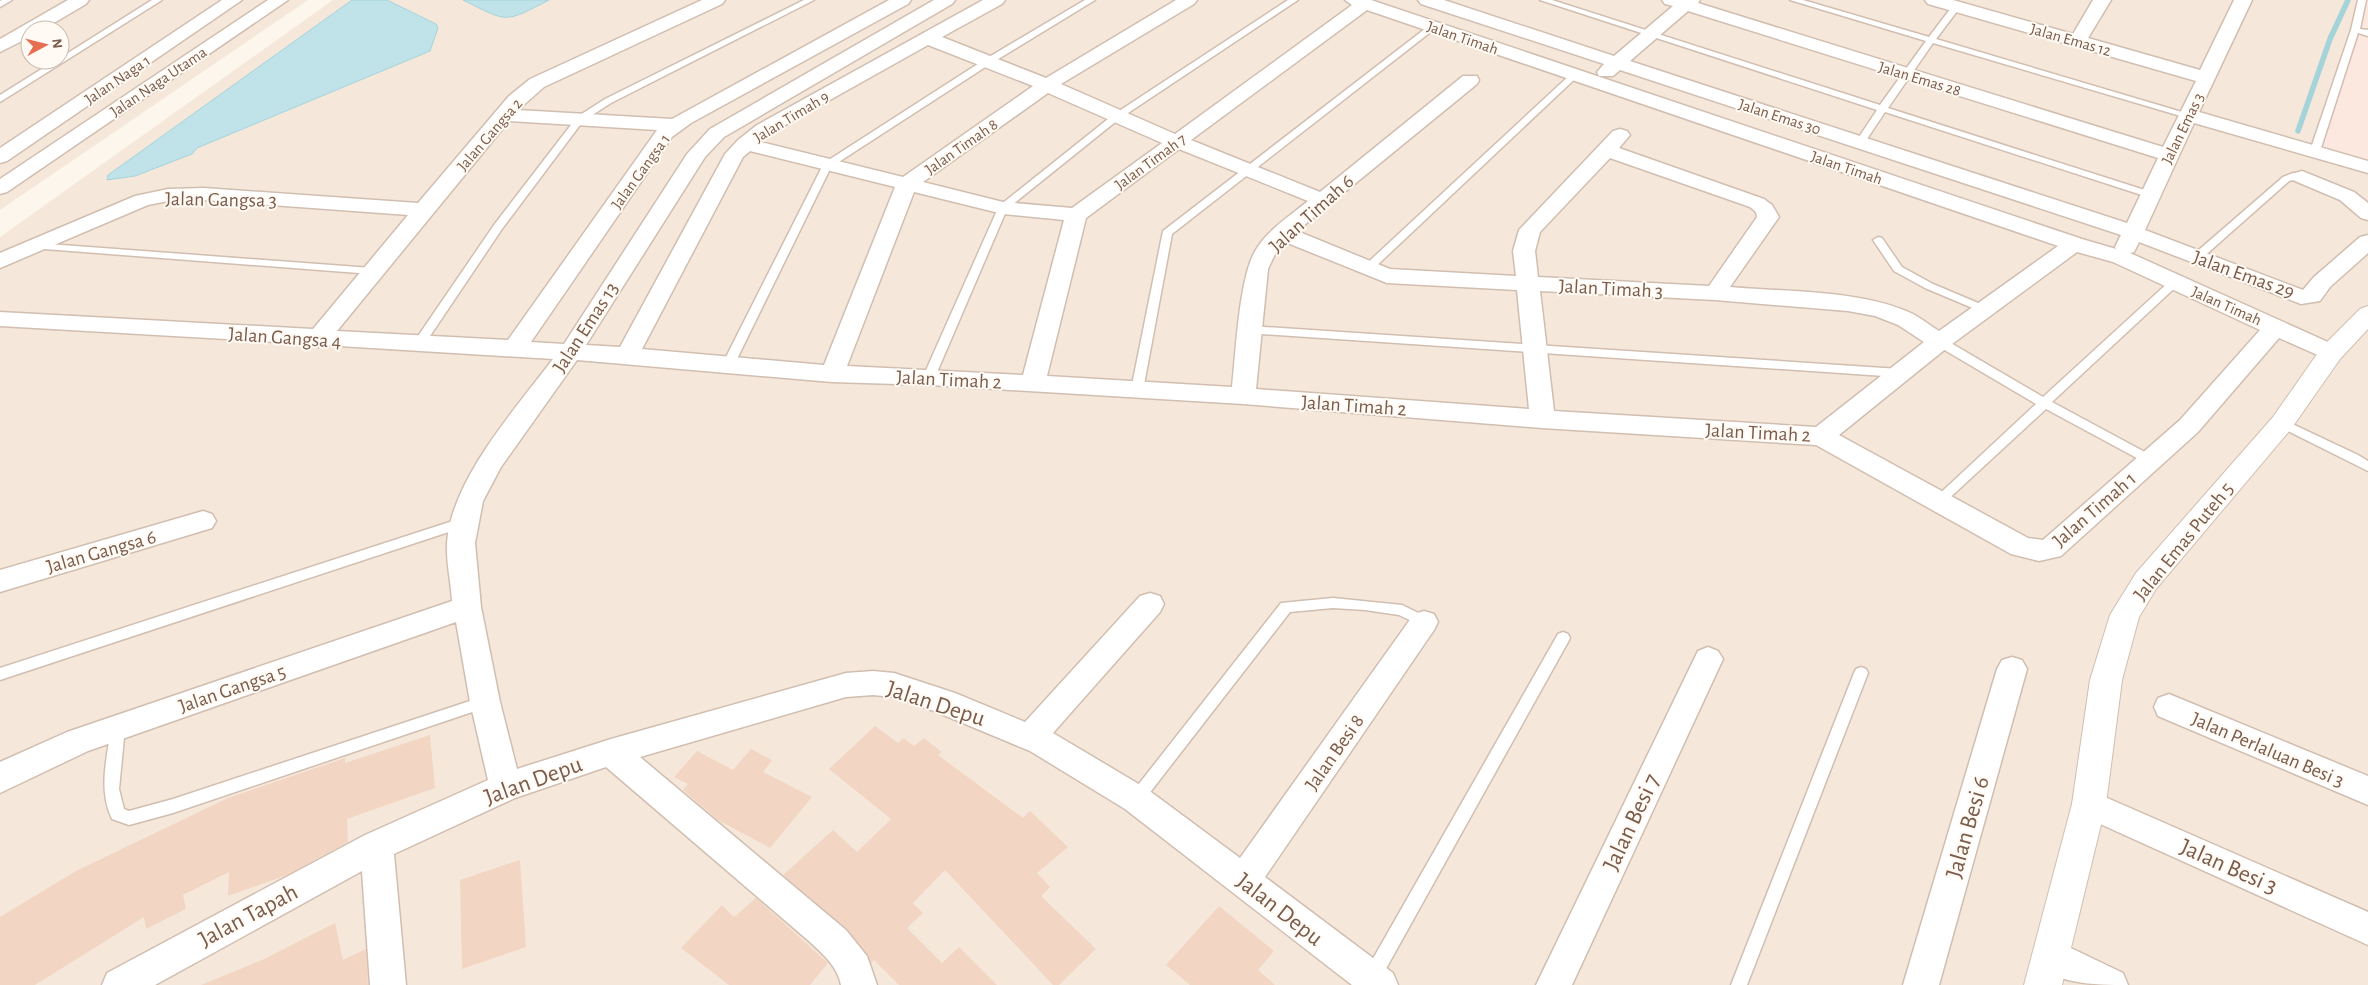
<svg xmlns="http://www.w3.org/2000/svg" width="2368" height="985" font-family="'Alegreya Sans',sans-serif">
  <rect width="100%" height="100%" fill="#fdf6ec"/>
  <path fill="#f5e8da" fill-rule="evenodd" d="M0,0H308L0,210ZM30,30H60V60H30Z
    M333,0H2368V985H0V237Z"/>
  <path fill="#fde8e0" d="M2365,0H2368V163L2320,149Z"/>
  <path fill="#bfe3e8" stroke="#a5d3da" d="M352,0H387L436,24L438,28L430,51L197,148L192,154L135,176L107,180L108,175Z
    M463,0H549C504,23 509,23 463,0Z"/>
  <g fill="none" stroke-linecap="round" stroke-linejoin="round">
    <path stroke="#a5d3da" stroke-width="5.5" d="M2298,131L2330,39L2348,0"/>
  </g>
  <path fill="#f3d5c3" d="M875,726L898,743L903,738L914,746L924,738L942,752L938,755L1023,818L1030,811L1068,847L1037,873L1050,887L1041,896L1096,949L1059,985H1053L945,870L913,903L923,913L907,928L942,963L959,947L997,985H899L874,960L871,963L868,955L847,929L783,875L833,830L857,852L891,819L829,769Z
    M430,735L435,788L347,819L348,842L287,875L228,896L229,872L183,895L186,909L146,929L144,917L35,985H0V917L76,871L228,798L345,758V763Z
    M751,749L772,760L763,772L812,797L770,848L718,820L683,790L688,784L674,777L697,751L733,770Z
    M520,860L526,947L462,969L460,880Z
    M756,898L828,963L810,985H729L681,948L722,905L734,917Z
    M1219,906L1274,951L1258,970L1275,985H1190L1166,965Z
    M335,923L343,960L366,949L368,985H201L262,960Z"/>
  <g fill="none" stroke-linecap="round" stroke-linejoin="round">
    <g stroke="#d1beb0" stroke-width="3">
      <path id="service" d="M2,0H12L0,7V1Z
        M152,0H162L0,102V95L56,60H60V58Z
        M804,0H814L611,103L583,121L502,229L422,348H414L412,345L414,342L494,225L577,117L605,99Z
        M1085,0H1095L990,64L831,167L734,365L732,368H724L722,365L824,163L984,60Z
        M1288,0H1298L1119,119L1007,209L935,377L929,381L925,380L923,377L999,206L1113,115Z
        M1540,0H1552L1880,105L1926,41L1790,0H1803L1929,37L1954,4H1957L1961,6L1936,39L2192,115L2187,118L2184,117L1933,43L1888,108L2154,193L2156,195L2151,198L1885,112L1863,145H1857L1855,143L1877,110Z
        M2358,0H2366L2360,29L2368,30V36L2358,33L2320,151L2315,154L2312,153L2310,151L2351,30Z
        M1430,25L1437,27L1172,234L1143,390L1141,393H1133L1131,390L1163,231Z
        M1571,74L1578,76L1371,271H1363V267Z
        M2293,173L2305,175L2307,177C2303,182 2295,179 2289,181L2201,259H2193V255L2283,177Z
        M1878,237L1882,238L1902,267L1933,284L1990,308L1991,310L1990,312H1982L1925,288L1894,271L1873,240Z
        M35,243L372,268L377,271L372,274L31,248V244Z
        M2175,279L2180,282L2179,284L2052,402L2154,457L2156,460L2154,463H2146L2046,409L1943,504H1935L1933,501L1935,498L2036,404L1936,345L1934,342L1936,339H1944L2043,397L2171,280Z
        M1250,326L1899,369L1905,373L1899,377L1246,333L1244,330L1246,327Z
        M2282,419L2358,455L2368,461V471L2278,426L2276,423Z
        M465,517L470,519L471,522L470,525L0,680V668Z
        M1333,598L1402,605L1429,618L1431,622L1429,626L1424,627L1399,615L1365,610L1333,608L1290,612L1141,804L1136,806L1131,804L1128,799L1131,794L1281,603Z
        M1563,632L1568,634L1570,638L1568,642L1378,983L1373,985L1366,983L1364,977L1366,971L1558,634Z
        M1861,667L1866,669L1868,673L1747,985H1731L1854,673L1856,669Z
        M485,696L490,698L492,702L490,706L173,813L129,825L112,819C98,790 107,758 111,728L113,724L118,722L123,724L125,728L119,789L124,809L129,811L173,799Z"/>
    </g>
    <g stroke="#d1beb0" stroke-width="3">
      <path id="minor" d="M68,0H89L86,4L42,30H30V37L0,52V39Z
        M222,0H242L7,161L0,163V148Z
        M268,0H288L7,192L0,194V179Z
        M702,0H725L722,4L544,87L518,110L672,119L889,0H911L908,4L691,123L672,137L531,342L564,344L687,154L710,129L934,0H955L952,4L724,137L705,157L586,345L620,347L725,154L738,140L757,125L983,0H1005L1002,4L942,37L1046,78L1176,0H1197L1194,4L1061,84L1175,134L1352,5L1345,0H1371L2082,239L2116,249L2115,247L2121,235L1620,70L1613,76H1599L1597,72L1604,64L1421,4L1418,0H1444L1614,56L1673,6L1665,4L1662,0H1700L1698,3L2163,147L2196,81L1928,4L1925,0H1953L2073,34L2093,0H2111L2088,38L2200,70L2234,0H2252L2199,112L2368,161V173L2194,123L2145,230L2303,290L2314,277L2360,237L2368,235V253L2330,287L2320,301L2301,304L2139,242L2134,252L2130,253L2339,347L2343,353L2339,359L2331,361L2279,338L2198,432L2061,556L2039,561L2011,554L1816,445L1542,428L1243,404L929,385L832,382L577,360L501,467L483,501L475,543L481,607L500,702L517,769L611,739L846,673L873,671L894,673L955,693L1025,722L1140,596L1150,593L1160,596L1164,604L1160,612L1053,733L1147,789L1240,858L1414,614L1424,611L1434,614L1438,622L1434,630L1265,877L1393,973L1398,985H1352L1125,809L1030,751L934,711L894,697L873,695L846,697L640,757L846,930L867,956L877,985H841C838,967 823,954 810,942L606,767L515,798L394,854L406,985H370L362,871L155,985H102L107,973L365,835L488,780L470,702L456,622L88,751L0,793V762L67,732L452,601C451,582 446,562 447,543C451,480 516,408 553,359L323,345L318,347L310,344L0,326V312L313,329L408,215L204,200L168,201L148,205L0,268V253L135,196L168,189L204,188L418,203L509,96L530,79ZM1367,10L2058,246L1939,331C1931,326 1922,319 1913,314C1862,290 1787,292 1730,287L1779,217L1772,205L1764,199L1619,148L1630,135L1627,131L1620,129L1613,131L1519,230L1513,251L1516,276L1390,269L1297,231L1477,84L1479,80L1477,76H1463L1320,192L1191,140ZM1688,11L2158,158L2127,223L1630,61ZM928,45L1033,86L903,177L761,142L771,133ZM1048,93L1162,143L1072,208L1003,202L923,182ZM509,121L657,130L508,340L337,331ZM1179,149L1308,201C1291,215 1269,229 1257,248C1239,274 1236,352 1232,387L1047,376L1086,218ZM750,151L895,187L824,365L642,349L743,157ZM1610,158L1750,207L1756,212L1757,217L1709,286L1538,277L1535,251L1540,232ZM914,192L1003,214L1064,220L1023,375L847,366ZM1285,242L1387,283L1517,290L1529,409L1256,389L1268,269L1276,252ZM2077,252L2113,262L2260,330L2180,420L2043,540L2028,538L1839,435L1948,347ZM1540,291L1715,300L1848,311L1875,316L1898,325L1924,342L1816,427L1554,411Z
        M2302,171L2354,192L2368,203V220L2361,218L2340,200L2295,181L2292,177L2295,173Z
        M203,511L212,514L216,521L212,528L0,592V570Z
        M1708,647L1718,651L1723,659L1572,985H1536L1698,651Z
        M2012,657L2022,660L2027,669L1939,985H1903L1997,669L2002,660Z
        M2169,694L2368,776V805L2158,716L2154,707L2158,698Z
        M2089,790L2368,912V945L2078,814L2073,804L2078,794Z
        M2050,938L2123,973L2128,985C2096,985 2047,985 2033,955L2038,943Z"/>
    </g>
    <g stroke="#d1beb0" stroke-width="2">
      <path id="tertiary" d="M2368,306V329L2340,359L2291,429L2156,589L2139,617L2122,680L2106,804L2062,985H2024L2072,804L2090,680L2110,615L2136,573L2273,417L2322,347L2360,309Z"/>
    </g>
    <use href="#service" fill="#fff" fill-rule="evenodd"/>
    <use href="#minor" fill="#fff" fill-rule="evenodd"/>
    <use href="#tertiary" fill="#fff" fill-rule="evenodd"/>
  </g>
  <g text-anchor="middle" stroke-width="4" stroke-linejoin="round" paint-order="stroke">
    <g font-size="16" fill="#7a5c4d" stroke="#fffaf3">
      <text transform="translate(1463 37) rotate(19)" y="6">Jalan Timah</text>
      <text transform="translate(2071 39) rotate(16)" y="6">Jalan Emas 12</text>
      <text transform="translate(1920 78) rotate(17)" y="6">Jalan Emas 28</text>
      <text transform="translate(117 79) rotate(-34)" y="6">Jalan Naga 1</text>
      <text transform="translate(158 81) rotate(-34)" y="6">Jalan Naga Utama</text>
      <text transform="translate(791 116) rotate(-31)" y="6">Jalan Timah 9</text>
      <text transform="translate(1780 116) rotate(18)" y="6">Jalan Emas 30</text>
      <text transform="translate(2182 128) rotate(-64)" y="6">Jalan Emas 3</text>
      <text transform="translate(489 134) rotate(-49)" y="6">Jalan Gangsa 2</text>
      <text transform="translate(961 146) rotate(-35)" y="6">Jalan Timah 8</text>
      <text transform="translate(1150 161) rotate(-36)" y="6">Jalan Timah 7</text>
      <text transform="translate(1847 167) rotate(19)" y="6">Jalan Timah</text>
      <text transform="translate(640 171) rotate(-54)" y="6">Jalan Gangsa 1</text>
      <text transform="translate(2227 305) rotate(24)" y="6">Jalan Timah</text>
    </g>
    <g font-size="20" fill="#7a5c4d" stroke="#fffaf3">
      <text transform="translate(221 199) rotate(1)" y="7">Jalan Gangsa 3</text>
      <text transform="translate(1311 213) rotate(-42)" y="7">Jalan Timah 6</text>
      <text transform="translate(2244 274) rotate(20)" y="7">Jalan Emas 29</text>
      <text transform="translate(1611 288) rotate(3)" y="7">Jalan Timah 3</text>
      <text transform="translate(585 327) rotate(-57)" y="7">Jalan Emas 13</text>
      <text transform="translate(285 337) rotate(4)" y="7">Jalan Gangsa 4</text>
      <text transform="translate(949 379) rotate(3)" y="7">Jalan Timah 2</text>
      <text transform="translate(1354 405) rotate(4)" y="7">Jalan Timah 2</text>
      <text transform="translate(1758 432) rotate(3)" y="7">Jalan Timah 2</text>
      <text transform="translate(2094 509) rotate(-41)" y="7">Jalan Timah 1</text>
      <text transform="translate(2183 541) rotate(-51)" y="7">Jalan Emas Puteh 5</text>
      <text transform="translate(101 551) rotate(-16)" y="7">Jalan Gangsa 6</text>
      <text transform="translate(232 688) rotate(-19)" y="7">Jalan Gangsa 5</text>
      <text transform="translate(2268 749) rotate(23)" y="7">Jalan Perlaluan Besi 3</text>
      <text transform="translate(1334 752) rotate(-55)" y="7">Jalan Besi 8</text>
    </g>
    <g font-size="24" fill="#7a5c4d" stroke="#fffaf3">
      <text transform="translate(936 703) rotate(18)" y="8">Jalan Depu</text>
      <text transform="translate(533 780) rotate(-20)" y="8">Jalan Depu</text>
      <text transform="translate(1631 822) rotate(-65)" y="8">Jalan Besi 7</text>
      <text transform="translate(1967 827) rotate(-74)" y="8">Jalan Besi 6</text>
      <text transform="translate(2229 866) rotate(24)" y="8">Jalan Besi 3</text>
      <text transform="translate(1280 909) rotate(38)" y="8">Jalan Depu</text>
      <text transform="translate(248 915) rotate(-28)" y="8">Jalan Tapah</text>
    </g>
  </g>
  <g transform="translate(45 45) rotate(83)"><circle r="24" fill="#fffaf3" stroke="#cabbb1"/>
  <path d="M0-4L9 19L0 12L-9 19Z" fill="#e76f51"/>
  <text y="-8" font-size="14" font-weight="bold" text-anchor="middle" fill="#7a5c4d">N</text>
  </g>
</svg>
